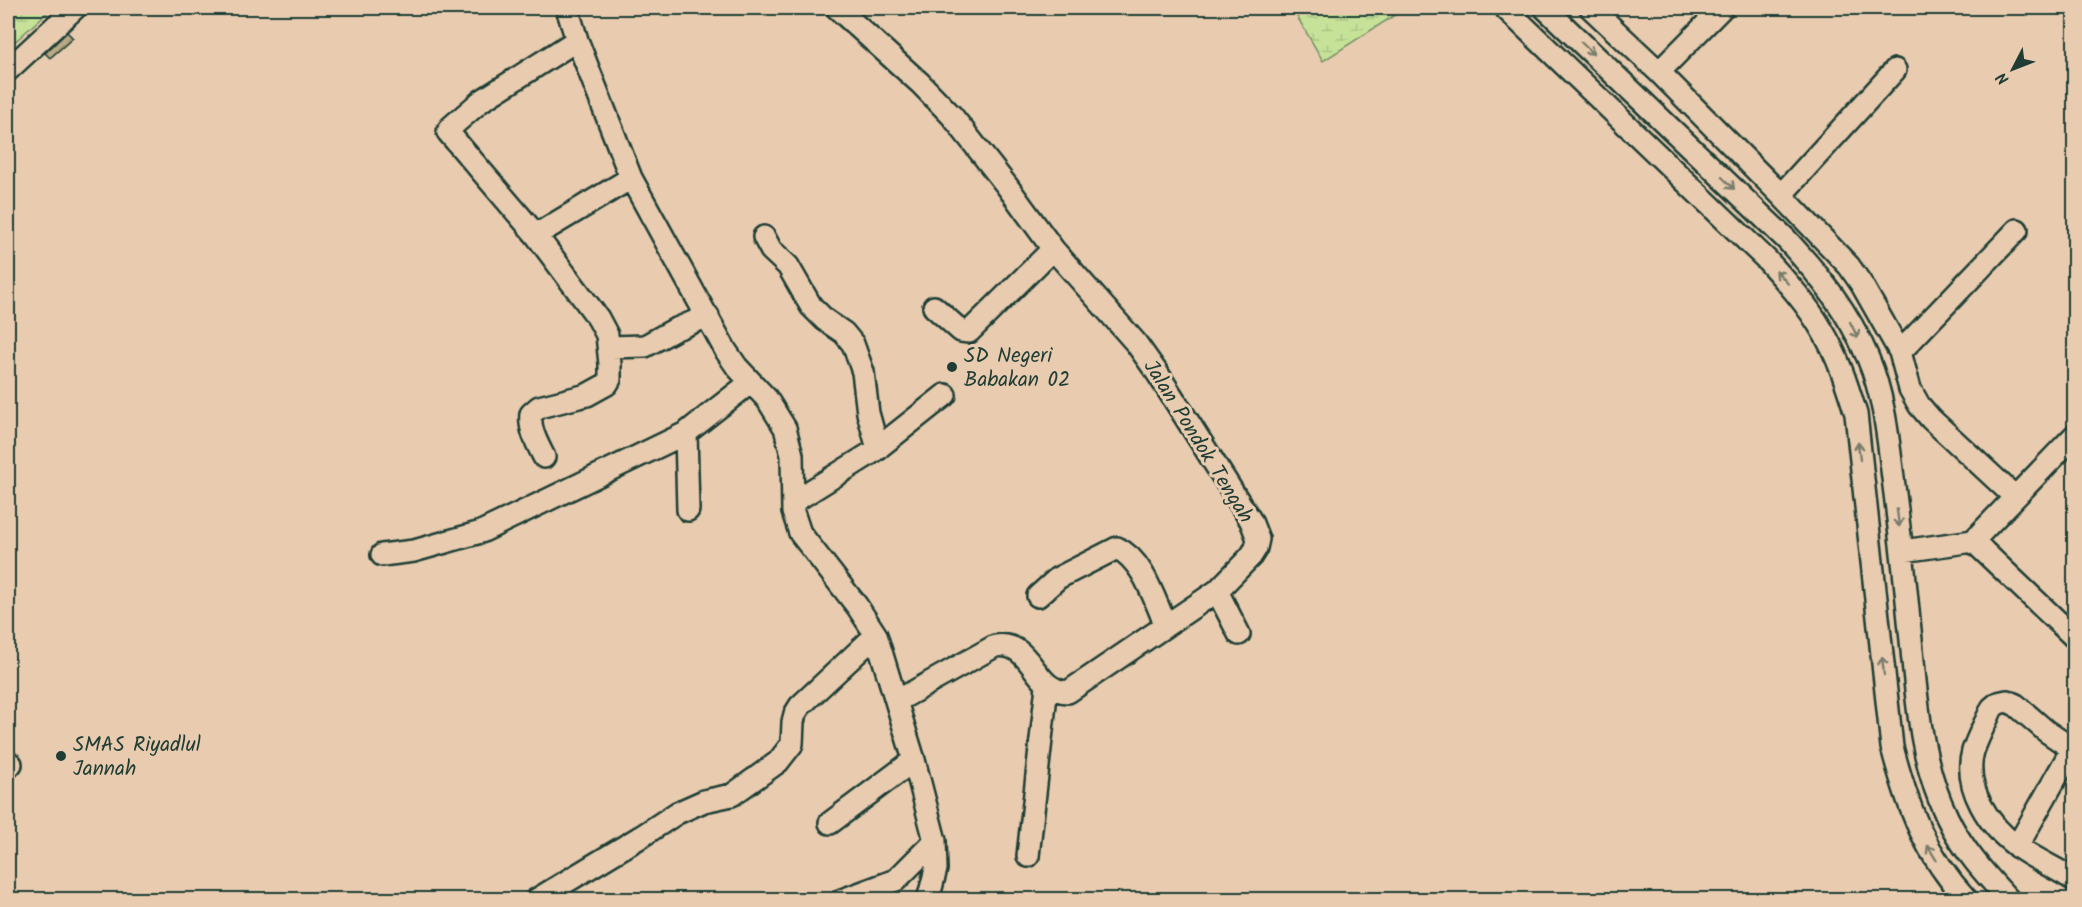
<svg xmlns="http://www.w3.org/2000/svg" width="2082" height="907" font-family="Kalam,sans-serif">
  <defs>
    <pattern id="wetland-marsh" width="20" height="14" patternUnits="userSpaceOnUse" patternTransform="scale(1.5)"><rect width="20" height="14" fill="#c6e299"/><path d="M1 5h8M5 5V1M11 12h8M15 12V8" fill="none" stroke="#aac384"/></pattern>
    <pattern id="building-hatch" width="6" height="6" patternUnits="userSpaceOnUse" patternTransform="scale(1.5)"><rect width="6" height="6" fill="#baa985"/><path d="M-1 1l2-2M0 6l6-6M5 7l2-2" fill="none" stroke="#978b6e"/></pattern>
  </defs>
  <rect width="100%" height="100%" fill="#e9ccb0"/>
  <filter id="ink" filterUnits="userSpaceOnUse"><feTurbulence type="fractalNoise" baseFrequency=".0167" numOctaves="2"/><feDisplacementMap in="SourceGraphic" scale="12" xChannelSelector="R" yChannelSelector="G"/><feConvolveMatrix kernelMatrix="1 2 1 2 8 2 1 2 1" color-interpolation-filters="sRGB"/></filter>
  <g filter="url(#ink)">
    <path fill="url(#wetland-marsh)" stroke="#729066" stroke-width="1.5" d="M8,8H52L8,48Z
      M1292,8H1406L1323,61Z"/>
    <path fill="url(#building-hatch)" stroke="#1f3d34" stroke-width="1.5" d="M67,32L73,38L50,58L45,53Z"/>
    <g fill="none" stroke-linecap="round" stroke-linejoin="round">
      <g stroke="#1f3d34" stroke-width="26">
        <path id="minor" d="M567,8L577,40L631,178L726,351L737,367L767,399L785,428L792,455L793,512L800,533L857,606L876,635L914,760L935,841L936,869L928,900
          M837,8L920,83L952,116L1007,186L1053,249L1136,343L1158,374L1251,521L1258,539L1256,548L1251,556L1217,591L1068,692C1032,691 1033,640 995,646L897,701
          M1505,8L1767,260C1787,282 1807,304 1822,330C1838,356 1847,385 1856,414L1892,747C1908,807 1924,853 1967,900
          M1545,8L1786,239C1821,277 1848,311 1868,358C1884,396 1888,437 1893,478C1900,532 1906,586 1911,640C1917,700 1920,761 1947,817C1962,849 1985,874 2009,900
          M1591,8L1659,72L1781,195L1849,266L1862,285L1900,352L1910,389L1919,405L1931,419L2015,497
          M8,70L75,8
          M1659,72L1722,8
          M1781,195L1895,70
          M536,235L448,132L451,127L481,101L577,40
          M764,237L771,250L788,266L811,306L825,320L844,333L853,344L863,372L868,413L878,449
          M934,307L961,331L969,332L1053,249
          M609,347L645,346L674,330L708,316
          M1900,352L2017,230
          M686,433L688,510
          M544,457C537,443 529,429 531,414L539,407L587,395L607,384L610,379V364L607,335L598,318L536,235L631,178
          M793,502L873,452L945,395
          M1973,541L2074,637
          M1903,551L1973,541L2074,436
          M382,555L414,551L481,532L686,433L751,382
          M1217,591L1239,634
          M1038,596L1058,578L1117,548C1144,561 1154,600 1166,625
          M2074,750L2046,731L2016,705L2007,701L1998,703L1992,708C1986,722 1978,736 1973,751C1963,787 1989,827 2018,847C2036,860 2056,868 2074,880
          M8,767L11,764
          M830,823L914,760
          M2017,847L2072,749
          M1028,856L1047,686
          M536,900L642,836L677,813L704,801L732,795L778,762L792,744L793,722L795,714L800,706L876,635
          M842,900L896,880L935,841"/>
      </g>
      <use href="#minor" stroke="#e9ccb0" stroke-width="21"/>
    </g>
    <defs><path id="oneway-shaft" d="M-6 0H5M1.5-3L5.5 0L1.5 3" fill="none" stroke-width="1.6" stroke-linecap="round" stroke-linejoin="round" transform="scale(1.5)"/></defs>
    <g stroke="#7a7d6c">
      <use href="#oneway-shaft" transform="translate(1587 48) rotate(44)"/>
      <use href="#oneway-shaft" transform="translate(1728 183) rotate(44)"/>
      <use href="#oneway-shaft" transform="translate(1782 277) rotate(-132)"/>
      <use href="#oneway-shaft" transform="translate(1854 330) rotate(64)"/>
      <use href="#oneway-shaft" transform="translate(1859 451) rotate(-96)"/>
      <use href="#oneway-shaft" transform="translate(1898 518) rotate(82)"/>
      <use href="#oneway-shaft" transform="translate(1883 666) rotate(-96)"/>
      <use href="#oneway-shaft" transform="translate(1932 853) rotate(-121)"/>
    </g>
  </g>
  <g fill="#1f3d34" stroke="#e9ccb0" stroke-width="2">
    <circle cx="952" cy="367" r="6"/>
    <circle cx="61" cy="756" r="6"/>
  </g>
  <g text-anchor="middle" stroke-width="6" stroke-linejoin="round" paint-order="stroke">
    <g font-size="21" fill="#1f3d34" stroke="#e9ccb0" text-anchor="start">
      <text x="964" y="362">SD Negeri<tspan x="964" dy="24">Babakan 02</tspan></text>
      <text x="73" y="751">SMAS Riyadlul<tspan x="73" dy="24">Jannah</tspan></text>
    </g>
    <g font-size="21" fill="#1f3d34" stroke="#e9ccb0">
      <text transform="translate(1199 441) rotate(58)" y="7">Jalan Pondok Tengah</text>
    </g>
  </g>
  <rect width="2082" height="907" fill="none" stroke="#e9ccb0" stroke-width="30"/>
  <rect x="15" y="15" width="2052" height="877" fill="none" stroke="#1f3d34" stroke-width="2" filter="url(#ink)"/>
  <g transform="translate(2013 69) rotate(228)" stroke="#e9ccb0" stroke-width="4.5" paint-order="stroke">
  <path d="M0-4.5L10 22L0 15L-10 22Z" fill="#1f3d34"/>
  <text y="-9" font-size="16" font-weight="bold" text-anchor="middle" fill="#1f3d34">N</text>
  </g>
</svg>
